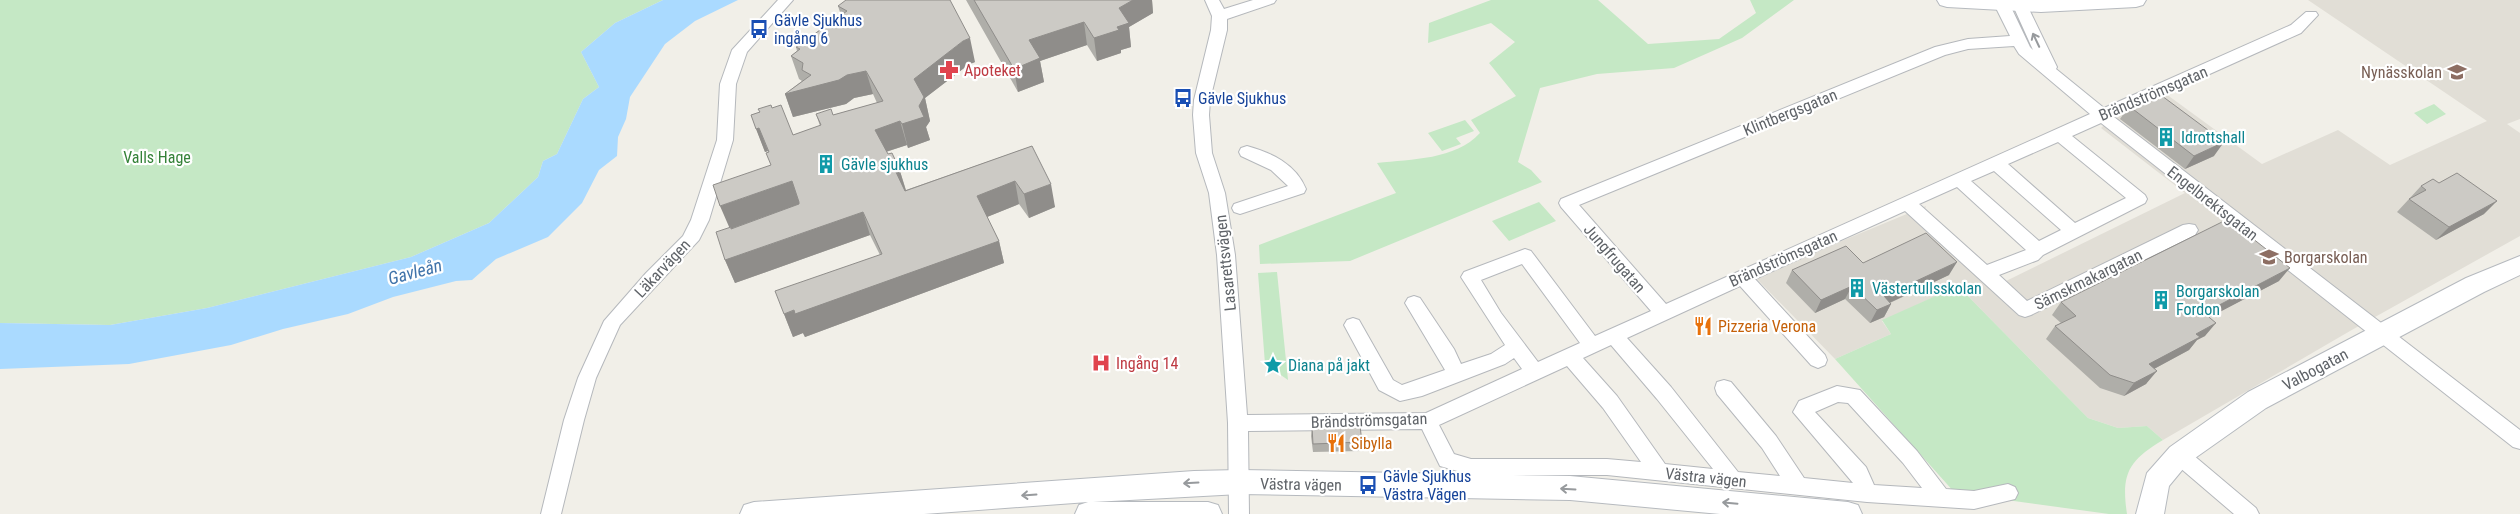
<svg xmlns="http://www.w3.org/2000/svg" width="2520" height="514" font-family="'Roboto Condensed',sans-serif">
  <rect width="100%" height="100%" fill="#f1efe8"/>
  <path fill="#e1ded6" d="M2308,0H2520V119L2507,124L2520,133V236L2350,331L2163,440L2147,426L2118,428L2088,418L1958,286L1882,321L1891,334L1835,359L1755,277L1926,206L1925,209L2004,282L2185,193L2101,128L2112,118L2166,94L2262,164L2338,130L2390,165L2487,121Z"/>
  <path fill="#c5e8c5" d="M0,0H663L615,23L581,52L599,87L583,99L557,154L543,161L538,177L489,223L411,257L207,308L110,325L0,323Z
    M1491,0H1598L1648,44L1719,39L1756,13L1750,0H1794L1742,38L1674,68L1597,74L1540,88L1518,162L1531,170L1542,182L1350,261L1260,264L1259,245L1396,193L1377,163C1412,159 1455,160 1480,133L1471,120L1516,96L1489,63L1515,42L1491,23L1428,43L1429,23Z
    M2434,104L2446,114L2427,124L2414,113Z
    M1465,120L1474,131L1456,138L1461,144L1442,151L1428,133Z
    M1539,202L1556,221L1509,241L1492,221Z
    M1277,272L1288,380L1265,364L1258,273Z
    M1958,286L2088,418L2118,428L2147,426L2163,440C2128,461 2121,474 2127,514H2109L1955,493L1835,359L1891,334L1882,320Z"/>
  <path fill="#aadaff" d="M663,0H738L695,21L665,44L630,97L626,119L618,137L617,156L599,170L582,203L548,237L496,259L472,280L456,281L393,297L348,314L283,329L231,345L129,364L0,369V323L110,325L207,308L411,257L489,223L538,177L543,161L557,154L583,99L599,87L581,52L615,23Z"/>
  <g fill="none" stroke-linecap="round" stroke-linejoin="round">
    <g stroke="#b5b8bc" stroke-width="2">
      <path id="street" d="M778,0H793L747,52L736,84L733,140L709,220L699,240L620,325L596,378L584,420L561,514H541L564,420L578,378L604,321L646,273L683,236L691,220L717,140L720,84L732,50Z
        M1205,0H1219L1224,9L1253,0H1276L1274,3L1227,19V30L1210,100L1209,115L1212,153L1225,193L1235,255L1247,415L1426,413L1522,369L1514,358L1505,364L1422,396L1400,401L1379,390L1344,325L1347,320L1353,318L1359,320L1393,380L1402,385L1445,370L1405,303L1408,298L1414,296L1420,298L1454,349L1461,364L1491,354L1505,345L1461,277L1464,272L1525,249L1531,251L1595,336L1651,311L1561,207L1559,203L1561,199L1935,47L1968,39L2010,36L1995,6L1998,0H2022L2028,7L2057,67L2056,69L2104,108L2291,25L2306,12H2316L2318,15L2301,33L2114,117L2520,430V449L2513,447L2101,123L2072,136L2145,195L2147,199L2145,203L2043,255L2038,260L1999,275L2027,301L2183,225L2189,224L2195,225L2198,230L2195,235L2031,315L2025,317L2019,315L1905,211L1755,279L1825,355L1827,360L1825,365L1818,368L1811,365L1740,286L1627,338L1671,387L1738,472L1780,476L1762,448L1717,394L1715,388L1717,382L1724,380L1731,382L1776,436L1804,478L1853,483L1793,412L1799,401L1837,386L1860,390L1917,451L1946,489L1974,491L2008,484L2015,487L2018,493L2015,499L1974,509L1867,502L1607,475H1471L1440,466L1422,429L1248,431L1249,514H1229L1228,423L1217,255L1209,193L1196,153L1193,115L1194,100L1211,30L1212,16ZM2010,5L2015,10L2033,50L2030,47ZM2014,46L2019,54L2090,114L1666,304L1579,205L1945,55L1968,49ZM2058,142L2126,198L2075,223L2008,164ZM1994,171L2061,230L2039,241L1971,181ZM1957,187L2026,250L1987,265L1919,204ZM1522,264L1580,343L1538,362L1501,313L1481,280ZM1611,345L1657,399L1713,469L1665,464L1617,396L1583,358ZM1567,366L1603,408L1641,462L1607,459H1471L1454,454L1439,425ZM1838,402L1848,403L1903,463L1922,488L1874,485L1866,467L1815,412Z
        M1247,146C1272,153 1296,164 1306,189L1304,193L1240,214L1234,212L1232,208L1234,204L1288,186L1271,170L1241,156L1239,152L1241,148Z
        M2179,447L2186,449L2256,508L2259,514H2234L2172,461L2169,455L2172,449Z"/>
    </g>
    <g stroke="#b6babf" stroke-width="2">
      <path id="secondary" d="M1937,0H2146L2143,5L2136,7L2041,12L1947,7L1940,5Z
        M2520,256V275L2484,292L2266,408L2188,463L2169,486L2164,514H2136L2147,473L2170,447L2248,392L2466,278Z
        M1240,470L1570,476L1848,502L1858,505L1862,514H1720L1570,500L1240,494L1093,502H1208L1218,505L1222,514H1075L1079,505L1088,502L924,514H740L744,505L754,502L1194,471Z"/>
    </g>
    <use href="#street" fill="#fff" fill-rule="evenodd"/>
    <use href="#secondary" fill="#fff" fill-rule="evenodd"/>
  </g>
  <path fill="#afaea9" d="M966,0H1152L1153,13L1129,27L1131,47L1121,50V53L1097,61L1087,45L1040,61L1044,82L1018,92Z
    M838,6L975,62L968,65L925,98L930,121L926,127L930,140L908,148L907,145L886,152L899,168L906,190L1032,146L1055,207L1029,218L1019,204L987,217L999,241L1004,263L805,337L803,333L793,337L784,314L880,255L870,235L735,283L725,260L729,227L771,165L769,152L768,151L765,152L751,115L772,108L793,135L820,126L816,114L833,115L877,103L873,94L854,98L846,104L793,117L785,94L802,81L799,79L791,56L797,51L796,47L841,15Z
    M2129,106L2214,156L2185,169L2120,119Z
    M2421,186L2484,214L2436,240L2397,212Z
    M1863,263L1949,275L1890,303L1891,304L1884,317L1870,323L1845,299L1815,313L1786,283L1792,270Z
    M2279,281L2209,317L2205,336L2197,340L2189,350L2154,369L2146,384L2124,396L2100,388L2046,339L2055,326L2061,323L2052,315L2061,302Z
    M1312,427L1362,442L1361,451L1313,452L1311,436Z"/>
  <path fill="#8f8d8a" d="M1133,0H1152L1153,13L1129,27L1131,47L1121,50V53L1097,61L1094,38L1119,8Z
    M1084,22L1087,45L1040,61L1044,82L1018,92L1014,69L1029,40Z
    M970,38L975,62L968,65L925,98L930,121L926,127L930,140L908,148L902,124L919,106L914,79L963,41Z
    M866,71L873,94L854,98L846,104L793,117L785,94L847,75Z
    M900,121L907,145L882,153L875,130Z
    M759,128L768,151L765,152L756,129Z
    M2224,142L2214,156L2185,169L2194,156Z
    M899,168L906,191L902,193L895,170Z
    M792,181L800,204L730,229L720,206Z
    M1015,181L1019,204L982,219L977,196Z
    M1051,184L1055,207L1029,218L1024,194Z
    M2497,201L2484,214L2436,240L2449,227Z
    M863,212L870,235L735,283L725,260Z
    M999,241L1004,263L805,337L803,333L793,337L784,314Z
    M1957,262L1949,275L1876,309L1884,296Z
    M2290,268L2279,281L2193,326L2204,313Z
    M1852,286L1845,299L1815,313L1821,300Z
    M1891,304L1884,317L1870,323L1877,310Z
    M2216,323L2205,336L2197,340L2189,350L2139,377L2149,364L2196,334Z
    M2157,371L2146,384L2124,396L2134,383Z"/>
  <path fill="#cccac5" stroke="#8f8d8a" d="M846,0H950L970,38L963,41L914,79L924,97L919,106L924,117L902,124L900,121L875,130L888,154L892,153L899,168L895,170L905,191L1032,146L1051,184L1024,194L1015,181L977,196L999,241L795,314L794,310L784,314L775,291L882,254L863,212L725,260L716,232L731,227V229L799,204V202L792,181L720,206L713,185L771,165L766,153L769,152L759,128L756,129L751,115L760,112L758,109L771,105L772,108L781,105L793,135L821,125L816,114L831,109L833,115L883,101L866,71L847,75L839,80L785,94L811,75L802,70L803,63L791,56L800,49L796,47L847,11L838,6Z
    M974,0H1133L1119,8L1129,23L1117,27L1119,30L1094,38L1084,22L1029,40L1040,58L1014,69Z
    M2158,93L2224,142L2194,156L2129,106Z
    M2457,173L2497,201L2449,227L2409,199L2426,190L2421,186L2433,179L2439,183Z
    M2228,219L2290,268L2204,313L2216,323L2196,334L2200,337L2149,364L2157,371L2134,383L2110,375L2055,326L2076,316L2061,302Z
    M1926,233L1957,262L1884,296L1891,304L1877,310L1852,286L1821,300L1792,270L1846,246L1863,263Z
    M1360,426L1362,442L1313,444L1312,427Z"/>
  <defs><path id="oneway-shaft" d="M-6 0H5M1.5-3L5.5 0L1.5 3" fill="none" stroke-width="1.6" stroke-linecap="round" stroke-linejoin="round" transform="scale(1.25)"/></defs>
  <g stroke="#979a9d">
    <use href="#oneway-shaft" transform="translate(2036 40) rotate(-115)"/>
    <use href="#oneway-shaft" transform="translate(1191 483) rotate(177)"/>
    <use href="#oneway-shaft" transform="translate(1568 489) rotate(-177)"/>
    <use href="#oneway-shaft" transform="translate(1029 495) rotate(176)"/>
    <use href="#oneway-shaft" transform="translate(1730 503) rotate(-175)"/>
  </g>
  <defs>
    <g id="bus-bare" transform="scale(1.5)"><path d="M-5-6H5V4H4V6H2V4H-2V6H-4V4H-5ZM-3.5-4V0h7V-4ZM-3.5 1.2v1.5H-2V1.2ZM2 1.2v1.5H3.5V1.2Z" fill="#1a4fb4" stroke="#fff" stroke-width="2.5" paint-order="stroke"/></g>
    <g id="pharmacy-bare" transform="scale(1.5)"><path d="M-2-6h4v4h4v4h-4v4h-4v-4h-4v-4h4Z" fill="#e0444e" stroke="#fff" stroke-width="2.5" paint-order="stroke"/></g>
    <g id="school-bare" transform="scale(1.5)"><path d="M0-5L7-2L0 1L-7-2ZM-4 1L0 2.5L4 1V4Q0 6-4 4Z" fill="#8d6e63" stroke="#fff" stroke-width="2.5" paint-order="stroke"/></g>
    <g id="building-bare" transform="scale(1.5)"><path d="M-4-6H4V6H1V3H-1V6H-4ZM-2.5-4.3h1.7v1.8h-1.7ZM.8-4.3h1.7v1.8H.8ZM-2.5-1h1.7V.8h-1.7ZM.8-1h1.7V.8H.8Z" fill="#0f9aa8" stroke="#fff" stroke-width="2.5" paint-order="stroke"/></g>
    <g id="restaurant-bare" transform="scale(1.5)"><path d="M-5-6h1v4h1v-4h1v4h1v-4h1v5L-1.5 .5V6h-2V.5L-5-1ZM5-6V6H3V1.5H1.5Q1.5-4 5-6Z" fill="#e8710a" stroke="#fff" stroke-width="2.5" paint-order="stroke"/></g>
    <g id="hospital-bare" transform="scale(1.5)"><path d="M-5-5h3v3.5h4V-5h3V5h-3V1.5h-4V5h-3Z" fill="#e0444e" stroke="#fff" stroke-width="2.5" paint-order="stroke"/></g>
    <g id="sight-bare" transform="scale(1.5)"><path d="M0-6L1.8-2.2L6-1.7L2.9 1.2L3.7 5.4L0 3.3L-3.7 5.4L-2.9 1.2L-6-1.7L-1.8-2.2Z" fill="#0f9aa8" stroke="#fff" stroke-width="2.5" paint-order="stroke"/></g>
  </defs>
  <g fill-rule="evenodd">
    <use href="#bus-bare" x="759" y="29"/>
    <use href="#pharmacy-bare" x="949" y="70"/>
    <use href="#school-bare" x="2457" y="72"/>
    <use href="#bus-bare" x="1183" y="98"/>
    <use href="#building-bare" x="2166" y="137"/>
    <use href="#building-bare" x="826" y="164"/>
    <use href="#school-bare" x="2269" y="257"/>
    <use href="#building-bare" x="1857" y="288"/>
    <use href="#building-bare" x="2161" y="300"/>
    <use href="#restaurant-bare" x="1703" y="326"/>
    <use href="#hospital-bare" x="1101" y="363"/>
    <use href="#sight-bare" x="1273" y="365"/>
    <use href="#restaurant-bare" x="1336" y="443"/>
    <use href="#bus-bare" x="1368" y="485"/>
  </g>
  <g text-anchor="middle" stroke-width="4.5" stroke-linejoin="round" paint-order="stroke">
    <g font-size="16" fill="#164399" stroke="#fff" text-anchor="start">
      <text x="774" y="26">Gävle Sjukhus<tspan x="774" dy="18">ingång 6</tspan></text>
      <text x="1198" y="104">Gävle Sjukhus</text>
      <text x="1383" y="482">Gävle Sjukhus<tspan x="1383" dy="18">Västra Vägen</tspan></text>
    </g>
    <g font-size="16" fill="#be3a42" stroke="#fff" text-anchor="start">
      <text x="964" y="76">Apoteket</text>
      <text x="1116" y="369">Ingång 14</text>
    </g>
    <g font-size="16" fill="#785e54" stroke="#fff" text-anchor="end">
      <text x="2442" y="78">Nynässkolan</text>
      <text x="2284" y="263" text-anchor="start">Borgarskolan</text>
    </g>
    <g font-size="16" fill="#5f6368" stroke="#fff">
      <text transform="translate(2153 93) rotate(-23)" y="6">Brändströmsgatan</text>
      <text transform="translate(1790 112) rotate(-22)" y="6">Klintbergsgatan</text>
      <text transform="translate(2213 203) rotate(38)" y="6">Engelbrektsgatan</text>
      <text transform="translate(1615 258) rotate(49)" y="6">Jungfrugatan</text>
      <text transform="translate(1783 258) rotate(-24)" y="6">Brändströmsgatan</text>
      <text transform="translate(1225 263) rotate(-96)" y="6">Lasarettsvägen</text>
      <text transform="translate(662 268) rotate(-47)" y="6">Läkarvägen</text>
      <text transform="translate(2088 279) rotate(-26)" y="6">Sämskmakargatan</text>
      <text transform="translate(2315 369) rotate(-28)" y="6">Valbogatan</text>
      <text transform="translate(1369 420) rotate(-2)" y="6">Brändströmsgatan</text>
      <text transform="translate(1706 477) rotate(6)" y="6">Västra vägen</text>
      <text transform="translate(1301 484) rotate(1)" y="6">Västra vägen</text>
    </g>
    <g font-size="16" fill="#0d838f" stroke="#fff" text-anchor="start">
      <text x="2181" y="143">Idrottshall</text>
      <text x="841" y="170">Gävle sjukhus</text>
      <text x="1872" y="294">Västertullsskolan</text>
      <text x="2176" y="297">Borgarskolan<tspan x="2176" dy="18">Fordon</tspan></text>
      <text x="1288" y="371">Diana på jakt</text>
    </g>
    <g font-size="16" fill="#348238" stroke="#fff">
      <text x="157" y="163">Valls Hage</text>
    </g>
    <g font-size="16" fill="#c56008" stroke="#fff" text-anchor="start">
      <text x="1718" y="332">Pizzeria Verona</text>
      <text x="1351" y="449">Sibylla</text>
    </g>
    <g font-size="18" font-style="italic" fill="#4174aa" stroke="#fff">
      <text transform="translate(415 272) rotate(-15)" y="6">Gavleån</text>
    </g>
  </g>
</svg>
